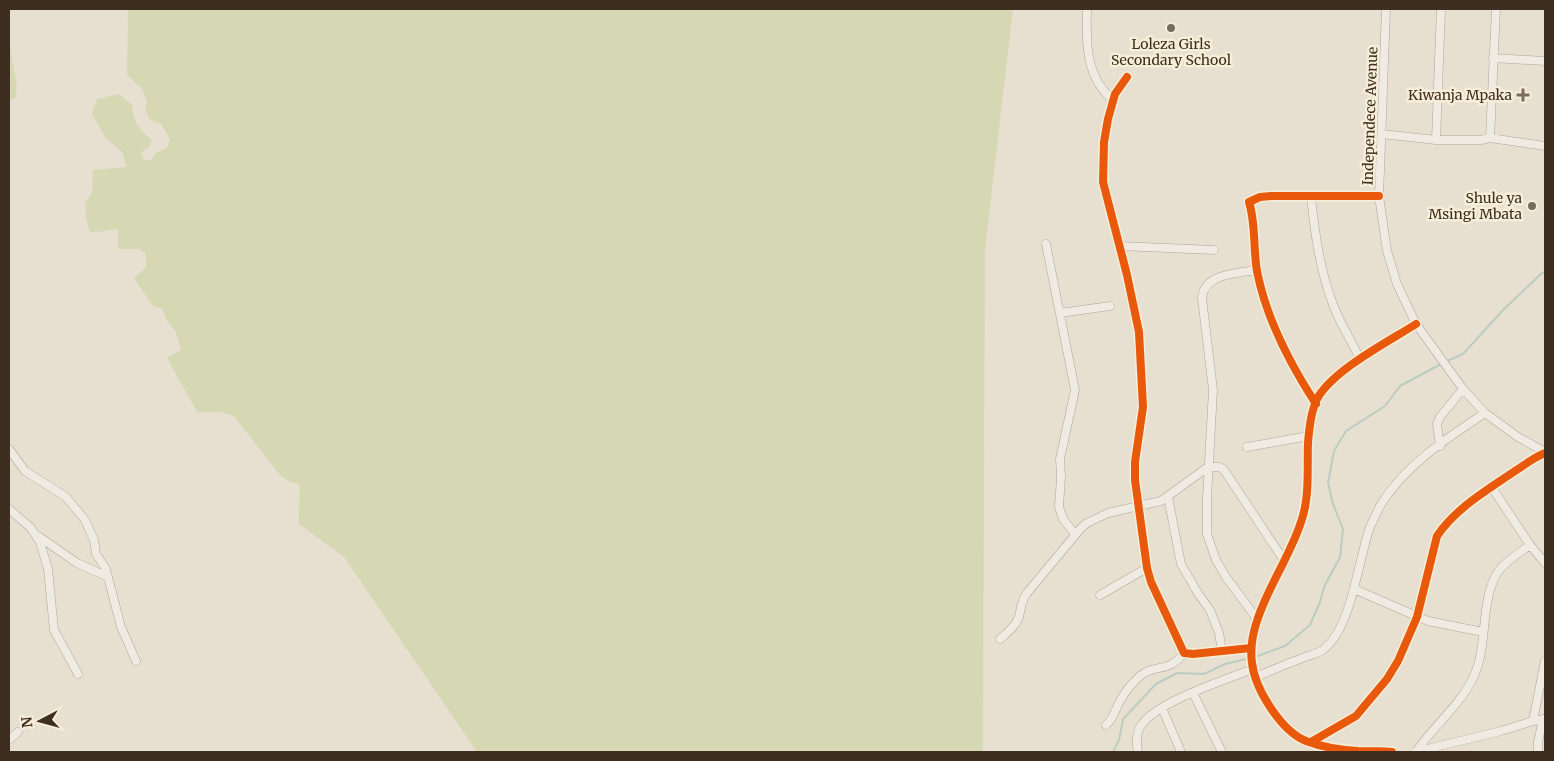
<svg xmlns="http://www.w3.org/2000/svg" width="1554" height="761" font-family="Merriweather,serif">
  <rect width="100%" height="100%" fill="#e7e0d1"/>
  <path fill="#d6d7b3" d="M128,9H1013L985,250L983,752H477L344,557L299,524C298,511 301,498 299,484L290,482L280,475L233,415L219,412H197L167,358L181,350L176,332L167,321L162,309L152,305L134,278L146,267V255L140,249H118V230C108,229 100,233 90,232L86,219L85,203L92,193L93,170L126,167L123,153L105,137L92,114L97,99L119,94L132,105C133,121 139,130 152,140L149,147L141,153L144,160H151L156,153L167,148L170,139L161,124L149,119L145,109L147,102L142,89L127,75Z
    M9,43L17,86L15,99H9Z"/>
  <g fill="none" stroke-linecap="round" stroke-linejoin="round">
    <path stroke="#bcccc2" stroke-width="2" d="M1445,362L1463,354L1503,310L1542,273L1545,272
      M1255,657L1285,646L1310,625L1320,602L1324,587L1340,557L1343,529L1333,504L1328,483L1334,451L1346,431L1385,406L1400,386L1441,364
      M1113,752L1119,740L1123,719L1156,684L1177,673L1204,674L1225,664L1250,658"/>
    <g stroke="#ada599" stroke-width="9">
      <path id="minor" d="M1087,9C1086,41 1085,77 1113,100
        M1386,9L1379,196L1387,251L1397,284L1416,324L1463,389L1485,413L1518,437L1545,452
        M1493,58L1545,61
        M1127,77L1115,94L1108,119L1104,142L1103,182L1127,275L1139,332L1143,407L1135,462V480L1147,568L1151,582L1184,653L1193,654L1251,648
        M1382,134L1436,140H1481L1490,138L1545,146
        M1490,138L1496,9
        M1436,140L1441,9
        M1311,197C1315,235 1320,271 1334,307C1341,325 1352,342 1360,359
        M1046,244L1075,390L1060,459L1061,477L1059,507L1063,519L1075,534
        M1120,246L1214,250
        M1257,270C1239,273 1204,273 1202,298L1213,390L1207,498V534L1216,560L1226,577L1257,619
        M1060,313L1110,306
        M1316,404C1290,364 1266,318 1257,271C1253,248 1256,224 1249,202L1260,197L1271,196H1379
        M1440,446L1437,424L1440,417L1463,389
        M1247,447L1309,436
        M9,449L25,471L66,497L85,520L94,540L96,554L106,569L107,575
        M1491,486L1530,545L1545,563
        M1168,497L1181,564L1199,595L1210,610L1219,633L1222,651
        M9,509L31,528L40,542L48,569L54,630L78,674
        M38,536L77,563L108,577L121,627L136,661
        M1354,589L1428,621L1483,632
        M1100,595L1147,568
        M1000,639C1007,633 1016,626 1019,617C1021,608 1021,601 1027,593L1081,528L1087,523L1108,513L1161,501L1208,467H1220L1224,470L1285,562
        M1256,677C1272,670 1289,663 1305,657C1311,655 1318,653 1323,650C1352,628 1358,560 1370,527C1373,520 1377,513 1380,506C1404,466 1447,438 1485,413
        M1193,693L1222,752
        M1162,708L1181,752
        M1533,721L1545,661
        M1106,725C1114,719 1115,709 1120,701C1125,692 1132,683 1140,676C1155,663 1168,674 1184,653
        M9,740L18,732
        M1311,742L1356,716L1387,679L1398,661L1417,617L1437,536C1456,508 1487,490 1515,471C1525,465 1534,457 1545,453
        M1138,752C1136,742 1136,731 1143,723C1160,701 1227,679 1253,669
        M1392,752C1381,751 1369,751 1358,751C1341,750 1322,747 1306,741C1281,731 1255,689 1252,663C1250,649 1253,632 1258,618C1269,585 1290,556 1301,522C1310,497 1307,470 1308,443C1309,430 1311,411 1317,399C1333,370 1388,342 1416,324
        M1415,752L1501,731L1533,721L1545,719
        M1416,752C1433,726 1461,705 1474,676C1488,645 1480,605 1496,575C1503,563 1519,553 1530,545
        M1538,752V742L1543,719"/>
    </g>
    <use href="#minor" stroke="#efebe3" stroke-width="8"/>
    <g stroke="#f7eed8" stroke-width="11">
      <path id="cycleway" d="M1127,77L1115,94L1108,119L1104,142L1103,182L1127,275L1139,332L1143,407L1135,462V480L1147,568L1151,582L1184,653L1193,654L1251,648
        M1316,404C1290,364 1266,318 1257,271C1253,248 1256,224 1249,202L1260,197L1271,196H1379
        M1311,742L1356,716L1387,679L1398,661L1417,617L1437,536C1456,508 1487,490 1515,471C1525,465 1534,457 1545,453
        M1392,752C1381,751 1369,751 1358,751C1341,750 1322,747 1306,741C1281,731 1255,689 1252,663C1250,649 1253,632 1258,618C1269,585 1290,556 1301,522C1310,497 1307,470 1308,443C1309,430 1311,411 1317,399C1333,370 1388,342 1416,324"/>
    </g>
    <use href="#cycleway" stroke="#e8590c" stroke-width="8"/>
  </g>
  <g fill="#786c5e" stroke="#f7eed8" stroke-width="2">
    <circle cx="1171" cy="28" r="5"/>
    <path d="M1520.5 87.5h5v5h5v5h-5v5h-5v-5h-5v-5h5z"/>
    <circle cx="1532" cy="206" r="5"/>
  </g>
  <g text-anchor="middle" stroke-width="5" stroke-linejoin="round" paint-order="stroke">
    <g font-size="14" fill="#3d2e20" stroke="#f7eed8" text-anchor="end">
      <text x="1171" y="49" text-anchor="middle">Loleza Girls<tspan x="1171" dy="16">Secondary School</tspan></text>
      <text x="1512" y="100">Kiwanja Mpaka</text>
      <text x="1522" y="203">Shule ya<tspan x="1522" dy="16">Msingi Mbata</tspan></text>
    </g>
    <g font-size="14" fill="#3d2e20" stroke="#f7eed8">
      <text transform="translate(1370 116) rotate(-88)" y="5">Independece Avenue</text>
    </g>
  </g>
  <rect width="1554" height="761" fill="none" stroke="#3d2e20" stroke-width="20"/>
  <g transform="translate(40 721) rotate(264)" stroke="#f7eed8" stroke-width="4" paint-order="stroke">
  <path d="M0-4L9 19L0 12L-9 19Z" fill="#3d2e20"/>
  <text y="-8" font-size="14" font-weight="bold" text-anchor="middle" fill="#3d2e20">N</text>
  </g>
</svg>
